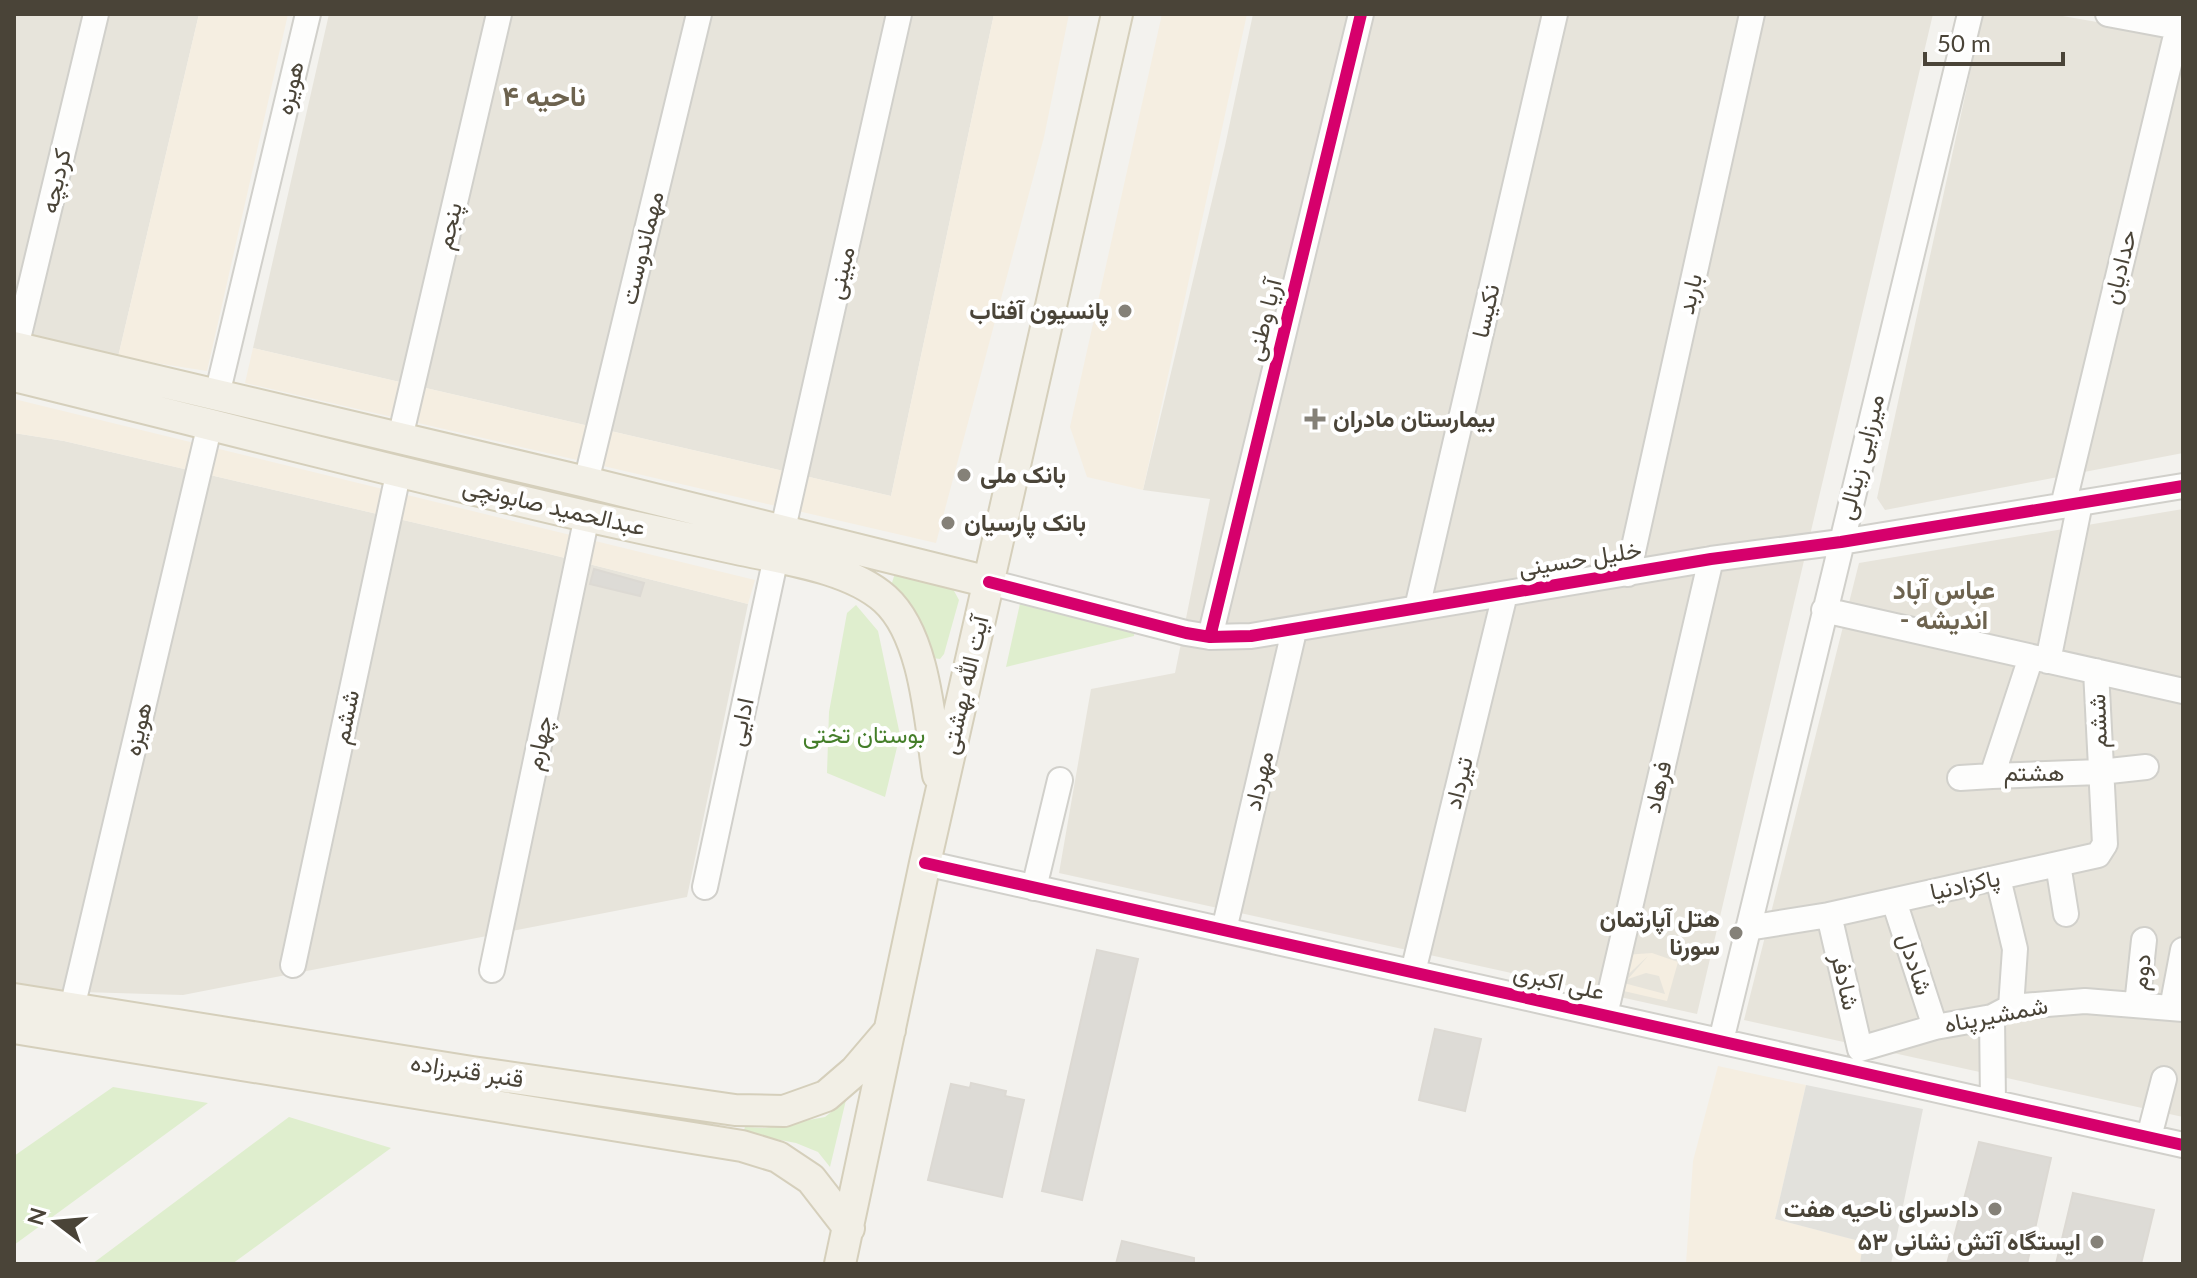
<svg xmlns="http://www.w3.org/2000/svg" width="2197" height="1278" font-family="Lato,Vazirmatn,sans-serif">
  <rect width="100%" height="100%" fill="#f3f2ee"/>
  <path fill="#e7e4db" d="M14,14H199L118,357L14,331Z
    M329,14H994L891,496L253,348Z
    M1253,14H1933L1697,1014L1059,873L1091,689L1175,673L1210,499L1143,490L1225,146Z
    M1983,14H2051L2183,37V453L1885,510L1877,498Z
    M14,433L64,441L549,554L748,604L687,897L183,995L14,990Z
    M2183,509V1117L1744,1020L1859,563Z"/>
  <path fill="#f5eee1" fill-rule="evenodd" d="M199,14H288L207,371L118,357Z
    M994,14H1069L1044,137L936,543L245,383L253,348L891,496Z
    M1162,14H1247L1143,490L1087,477L1070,427Z
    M14,399L755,580L748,604L549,554L64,441L14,433Z
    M1652,953L1678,962L1667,1001L1615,989L1624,955ZM1648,956L1628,979L1646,973L1659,976L1665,994L1620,982Z
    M1718,1066L1806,1085L1775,1219L1864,1242L1860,1264H1686L1693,1161Z"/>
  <path fill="#dfeece" d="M895,573L953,589L959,600L944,654L940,659L933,658L913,607L891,586Z
    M1021,599L1135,629L1134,636L1006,667Z
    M856,605L878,631L900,735L885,797L827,773L829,712L847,613Z
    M113,1087L208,1103L14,1245V1156Z
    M846,1100L830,1167L818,1152L796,1143L743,1133L745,1127L765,1128L825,1117Z
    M289,1117L391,1148L232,1264H92Z"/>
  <path fill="#e2e1dc" d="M1806,1085L1923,1109L1891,1264H1860L1863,1242L1775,1219Z"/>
  <path fill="#dddbd6" stroke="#dcd9d3" stroke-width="2" d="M594,569L644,583L640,596L590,584Z
    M1097,950L1138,959L1082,1200L1042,1191Z
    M1435,1029L1481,1039L1465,1111L1419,1100Z
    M971,1083L1006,1091L1005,1096L1024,1100L1002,1197L928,1180L951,1084L970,1088Z
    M1979,1142L2051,1158L2027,1264H1947Z
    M2073,1193L2154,1210L2141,1264H2056Z
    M1122,1241L1194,1258V1264H1116Z"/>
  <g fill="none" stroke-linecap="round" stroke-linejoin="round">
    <g stroke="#d1d0cb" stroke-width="28">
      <path id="minor" d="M2108,14L2183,28
        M16,347L96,14
        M217,395L308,14
        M400,438L499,14
        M586,482L699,14
        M2063,506L2178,27
        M782,533L899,14
        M1628,574L1752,14
        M989,582L1186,633L1210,637L1251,636L1711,559L1841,542L2183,486
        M1417,608L1555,14
        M1824,610L2183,691
        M1210,637L1361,14
        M2031,657L1992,776L2100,772L2146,767
        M2048,661L2080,503
        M1960,778L1992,776
        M925,863L2183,1145
        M2058,864L2066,914
        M1998,878L2015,949L2011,1007
        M705,887L776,557
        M1034,888L1060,780
        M1894,901L1935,1027
        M1829,915L1860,1049L1935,1027L1992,1017L2011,1007L2085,1001L2183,1009
        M1748,928L1829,915L2098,855L2105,844L2096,671
        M1224,930L1294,631
        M293,965L399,470
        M492,970L587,516
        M1413,972L1505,594
        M2137,1005L2144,940
        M2172,1008L2183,950
        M1605,1015L1711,559
        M1992,1017L1993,1102
        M68,1025L210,424
        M1721,1041L1970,14
        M2149,1137L2164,1079"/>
    </g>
    <g stroke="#d5cfbb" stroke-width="34">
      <path id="major" d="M14,347L586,482L989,582
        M14,376C206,423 397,473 590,517C639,528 688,538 737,549C783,559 849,567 885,599C926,636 930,724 938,775
        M14,999L472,1072L735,1110L784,1111L826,1096L855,1071L890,1030
        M14,1028L742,1146L778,1157L811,1179L849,1228
        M840,1264L925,863L1117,14"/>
    </g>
    <use href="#minor" stroke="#fdfdfc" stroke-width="24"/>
    <use href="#major" stroke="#f2efe6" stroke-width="30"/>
    <g stroke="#fff" stroke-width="17">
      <path id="cycleway" d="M989,582L1186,633L1210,637L1251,636L1711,559L1841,542L2183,486
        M1210,637L1361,14
        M925,863L2183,1145"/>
    </g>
    <use href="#cycleway" stroke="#d6006c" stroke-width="12"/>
  </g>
  <g fill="#858178" stroke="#fff" stroke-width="3">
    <circle cx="1125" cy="311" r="8"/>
    <path d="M1311 407h8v8h8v8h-8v8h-8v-8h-8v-8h8z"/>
    <circle cx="964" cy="475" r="8"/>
    <circle cx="948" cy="523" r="8"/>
    <circle cx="1736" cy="933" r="8"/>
    <circle cx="1995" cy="1209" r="8"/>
    <circle cx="2097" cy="1242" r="8"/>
  </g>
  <g text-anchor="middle" stroke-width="8" stroke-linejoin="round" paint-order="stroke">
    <g font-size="24" fill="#4a4438" stroke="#fff">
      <text transform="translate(290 88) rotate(-77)" y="8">هویزه</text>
      <text transform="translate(56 181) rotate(-77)" y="8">کردبچه</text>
      <text transform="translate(449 226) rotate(-77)" y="8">پنجم</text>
      <text transform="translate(642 248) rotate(-76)" y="8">مهماندوست</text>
      <text transform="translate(2120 267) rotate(-76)" y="8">حدادیان</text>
      <text transform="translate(841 273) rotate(-77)" y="8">مبینی</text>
      <text transform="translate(1690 294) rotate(-77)" y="8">باربد</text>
      <text transform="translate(1486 311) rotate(-77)" y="8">نکیسا</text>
      <text transform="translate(1264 320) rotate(-76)" y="8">آریا وطنی</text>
      <text transform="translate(1861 457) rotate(-76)" y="8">میرزایی زینالی</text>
      <text transform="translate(554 507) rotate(13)" y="8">عبدالحمید صابونچی</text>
      <text transform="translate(1580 559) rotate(-9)" y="8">خلیل حسینی</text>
      <text transform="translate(965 685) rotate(-77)" y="8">آیت الله بهشتی</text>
      <text transform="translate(346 717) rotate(-78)" y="8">ششم</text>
      <text transform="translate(2098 721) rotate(-92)" y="8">ششم</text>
      <text transform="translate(741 722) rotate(-78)" y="8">ادایی</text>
      <text transform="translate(138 729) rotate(-77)" y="8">هویزه</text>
      <text transform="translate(539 743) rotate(-78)" y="8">چهارم</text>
      <text x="2034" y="781">هشتم</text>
      <text transform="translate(1259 781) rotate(-77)" y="8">مهرداد</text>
      <text transform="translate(1459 783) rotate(-76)" y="8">تیرداد</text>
      <text transform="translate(1658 787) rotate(-77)" y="8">فرهاد</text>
      <text transform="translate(1965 885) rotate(-12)" y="8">پاکزادنیا</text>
      <text transform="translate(1915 964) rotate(72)" y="8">شاددل</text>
      <text transform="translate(2141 972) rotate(-84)" y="8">دوم</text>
      <text transform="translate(1559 982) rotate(13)" y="8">علی‌ اکبری</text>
      <text transform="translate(1845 982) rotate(77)" y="8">شادفر</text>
      <text transform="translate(1996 1015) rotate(-11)" y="8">شمشیرپناه</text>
      <text transform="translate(467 1071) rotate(9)" y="8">قنبر قنبرزاده</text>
    </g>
    <g font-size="24" font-weight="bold" fill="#4a4438" stroke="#fff" text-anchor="end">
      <text x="1109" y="319">پانسیون آفتاب</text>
      <text x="1333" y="427" text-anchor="start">بیمارستان مادران</text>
      <text x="980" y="483" text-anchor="start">بانک ملی</text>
      <text x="964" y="531" text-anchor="start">بانک پارسیان</text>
      <text x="1720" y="927">هتل آپارتمان<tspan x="1720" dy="28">سورنا</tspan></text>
      <text x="1979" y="1217">دادسرای ناحیه هفت</text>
      <text x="2081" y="1250">ایستگاه آتش نشانی ۵۳</text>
    </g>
    <g font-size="24" fill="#447e29" stroke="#fff">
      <text x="864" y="743">بوستان تختی</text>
    </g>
    <g font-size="26" font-weight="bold" fill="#6d634f" stroke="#fff">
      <text x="1944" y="599">عباس آباد<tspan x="1944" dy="30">- اندیشه</tspan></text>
    </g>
    <g font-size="28" font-weight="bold" fill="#6d634f" stroke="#fff">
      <text x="544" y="106">ناحیه ۴</text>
    </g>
  </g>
  <rect width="2197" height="1278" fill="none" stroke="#4a4438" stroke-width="32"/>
  <g transform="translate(56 1222) rotate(286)" stroke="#ffffff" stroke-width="6" paint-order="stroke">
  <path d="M0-6L14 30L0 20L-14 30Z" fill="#4a4438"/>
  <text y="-12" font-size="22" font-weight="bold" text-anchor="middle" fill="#4a4438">N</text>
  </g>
  <path d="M1925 52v12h138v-12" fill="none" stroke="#4a4438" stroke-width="4"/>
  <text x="1937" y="52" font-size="24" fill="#4a4438" stroke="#ffffff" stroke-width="6" paint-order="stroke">50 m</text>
</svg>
